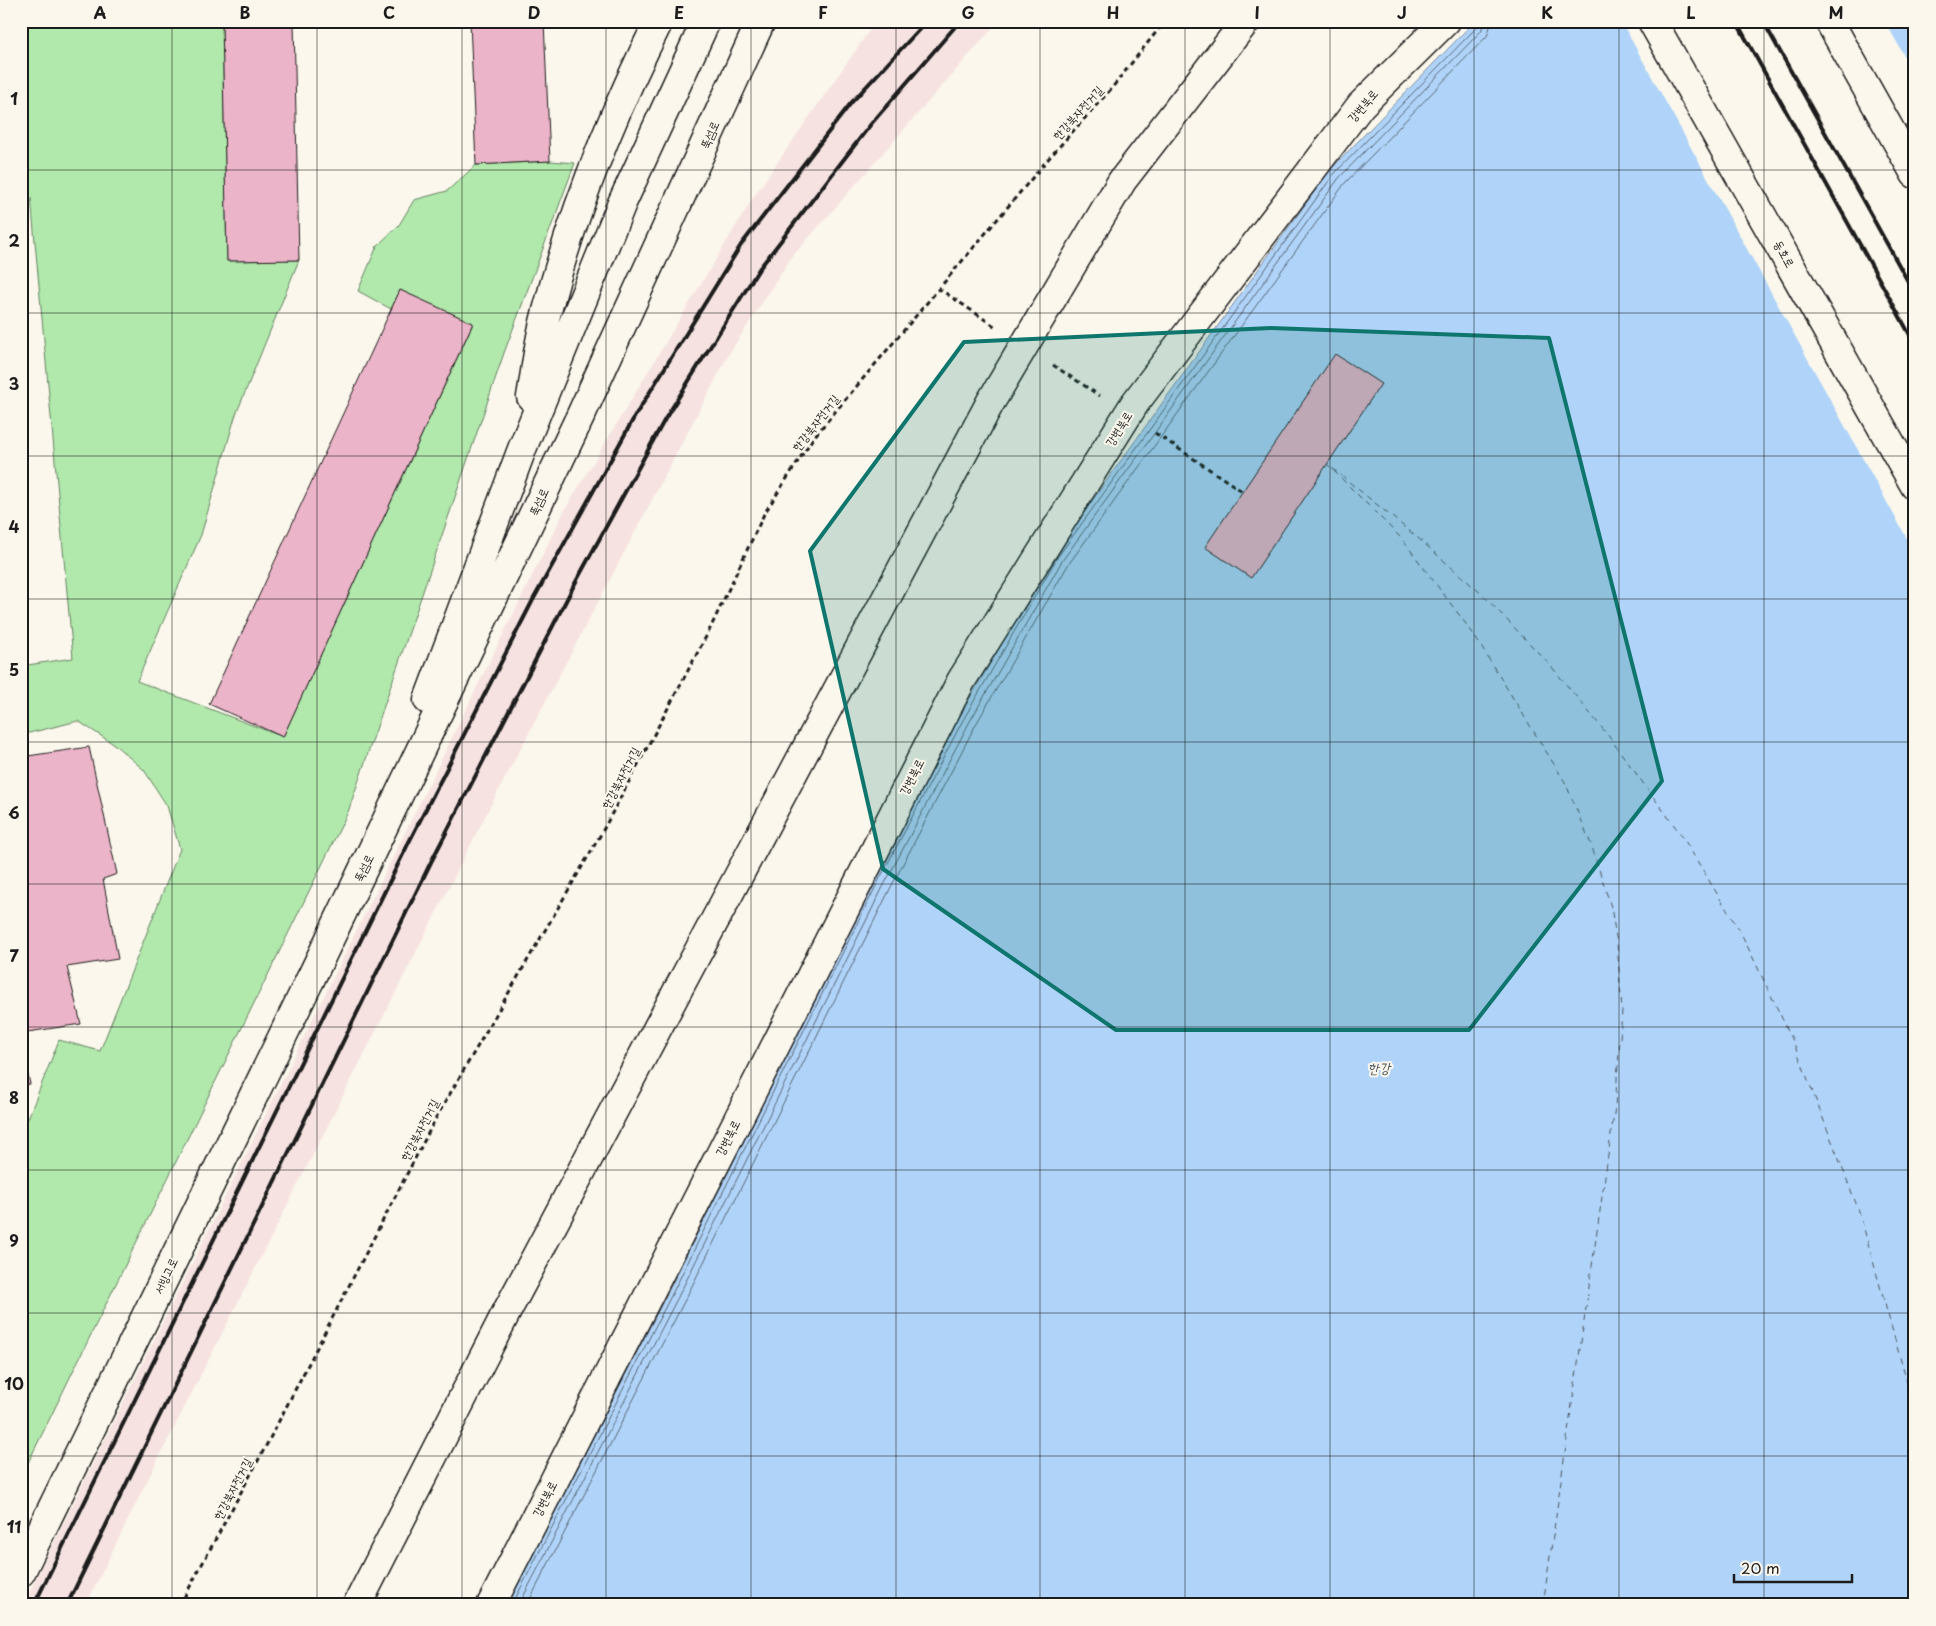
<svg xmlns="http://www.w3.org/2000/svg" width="1936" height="1626" font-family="'Playpen Sans','Poor Story',sans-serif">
  <rect width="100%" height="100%" fill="#fbf7ec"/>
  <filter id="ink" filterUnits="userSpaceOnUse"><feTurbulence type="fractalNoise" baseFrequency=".02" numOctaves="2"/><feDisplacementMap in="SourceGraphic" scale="10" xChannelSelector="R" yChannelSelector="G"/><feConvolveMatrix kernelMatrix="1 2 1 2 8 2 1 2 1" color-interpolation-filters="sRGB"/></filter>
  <g filter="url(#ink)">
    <path fill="#f6e3e1" d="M876,21H999L791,258L729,354L492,803L148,1479L86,1605H23L564,511L754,196Z"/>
    <path fill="#b1e8ab" stroke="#668264" d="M21,21H222L227,261L299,260L235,417L201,535L137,681L283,737L473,324L400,290L391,309L358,291L377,246L399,225L414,200L447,191L476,165L550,161L575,163L504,353L348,812L21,1477V1131H23L59,1040L100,1051L180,849L167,806L144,770L115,745L78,721L21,735V666L73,658L31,198L21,197Z"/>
    <path fill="#b0d4f9" stroke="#758aa1" d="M1475,21H1915V1605H506L668,1292L874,880L959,717L1053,555L1330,170Z"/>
    <path fill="#fbf7ec" d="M1621,21H1885L1915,75V553Z"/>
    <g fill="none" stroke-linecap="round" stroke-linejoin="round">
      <path stroke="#576674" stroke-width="1" d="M512,1605L672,1294L878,882L963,720L1057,558L1334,174L1477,27L1479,21
        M519,1605L678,1297L884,885L969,723L1062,561L1339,178L1481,31L1485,21
        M527,1605L685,1300L890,889L975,726L1068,565L1345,183L1487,36L1492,21"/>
      <path stroke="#48535e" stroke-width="1" stroke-dasharray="6 5" stroke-linecap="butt" d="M1543,1605L1615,1107L1622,1011L1617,943L1611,907L1591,844L1565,782L1472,632L1402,539L1327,464L1418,538L1484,596L1551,666L1607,734L1682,836L1741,933L1793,1041L1859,1211L1915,1411"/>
    </g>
    <path fill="#ecb4c8" stroke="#1c1c1c" d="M222,21H294L299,260L227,261Z
      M470,21H544L550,161L476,165Z
      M400,290L473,323L283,737L209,704Z
      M1335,354L1381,384L1251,578L1205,547Z
      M89,747L117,874L103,879L118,959L67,967L81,1024L21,1033V757Z
      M21,1044L30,1084L21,1086Z"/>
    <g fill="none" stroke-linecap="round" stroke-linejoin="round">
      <g stroke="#1c1c1c" stroke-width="31">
        <path id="secondary" d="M531,397C536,368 539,338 547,311C574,208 611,116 659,21
          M428,700L522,449L622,203L706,21
          M310,980L580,417L761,21"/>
      </g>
      <g stroke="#1c1c1c" stroke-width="31">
        <path id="primary" d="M1652,21L1915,486
          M1829,21L1915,174
          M21,1572L310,980"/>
      </g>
      <g stroke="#1c1c1c" stroke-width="31">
        <path id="highway" d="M357,1605L506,1313L990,403L1122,181L1246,21
          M491,1605L961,681L1135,403L1361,105L1446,21"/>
      </g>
      <path stroke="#1c1c1c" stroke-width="3" stroke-dasharray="5 4" stroke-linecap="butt" d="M938,288L996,327
        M1053,365L1100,396
        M1155,433L1242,491
        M1909,520L1915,530
        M180,1605L267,1444L437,1116L601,834L709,631L764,514L813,438L1049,158L1111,89L1165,21"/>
      <use href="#secondary" stroke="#fbf7ec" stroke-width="28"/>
      <use href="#primary" stroke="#fbf7ec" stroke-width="28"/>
      <use href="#highway" stroke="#fbf7ec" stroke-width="28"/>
      <path stroke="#1c1c1c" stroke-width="4" d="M1736,21L1915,344
        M1763,21L1915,294
        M34,1605L409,842L533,600L635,416L741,245L851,103L927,21
        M67,1605L431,862L572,589L665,419L759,269L871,124L960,21"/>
    </g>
  </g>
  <path fill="#0f766e" fill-opacity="0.2" stroke="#0f766e" stroke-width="4" stroke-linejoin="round" d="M1271,328L1549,338L1662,781L1469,1030H1116L883,869L810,551L964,342Z"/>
  <path fill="none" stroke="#1c1c1c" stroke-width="1" stroke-opacity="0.55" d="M172,21V1605M317,21V1605M462,21V1605M606,21V1605M751,21V1605M896,21V1605M1040,21V1605M1185,21V1605M1330,21V1605M1474,21V1605M1619,21V1605M1764,21V1605M21,170H1915M21,313H1915M21,456H1915M21,599H1915M21,742H1915M21,884H1915M21,1027H1915M21,1170H1915M21,1313H1915M21,1456H1915"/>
  <g text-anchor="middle" stroke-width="4" stroke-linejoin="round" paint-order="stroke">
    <g font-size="12" fill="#1c1c1c" stroke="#fbf7ec">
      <text transform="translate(1363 106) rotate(-49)" y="4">강변북로</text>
      <text transform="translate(1078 113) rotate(-48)" y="4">한강북자전거길</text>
      <text transform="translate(710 135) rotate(-66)" y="4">뚝섬로</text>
      <text transform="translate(1784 254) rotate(61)" y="4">동호로</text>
      <text transform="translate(816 423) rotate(-52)" y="4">한강북자전거길</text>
      <text transform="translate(1119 429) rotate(-58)" y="4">강변북로</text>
      <text transform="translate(539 502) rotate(-65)" y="4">뚝섬로</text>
      <text transform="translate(912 777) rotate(-63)" y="4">강변북로</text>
      <text transform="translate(621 778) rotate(-62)" y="4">한강북자전거길</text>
      <text transform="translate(364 868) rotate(-64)" y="4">뚝섬로</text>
      <text transform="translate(420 1130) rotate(-62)" y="4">한강북자전거길</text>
      <text transform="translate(728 1138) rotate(-63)" y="4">강변북로</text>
      <text transform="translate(166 1276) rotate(-64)" y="4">서빙고로</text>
      <text transform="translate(233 1489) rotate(-62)" y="4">한강북자전거길</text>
      <text transform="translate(545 1499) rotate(-63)" y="4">강변북로</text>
    </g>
    <g font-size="14" font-style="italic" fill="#48535e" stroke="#fbf7ec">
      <text x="1379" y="1073">한강</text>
    </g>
  </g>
  <rect width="1936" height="1626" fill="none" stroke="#fbf7ec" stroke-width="55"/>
  <path d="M1734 1574v8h118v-8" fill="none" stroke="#1c1c1c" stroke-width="2.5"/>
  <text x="1741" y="1574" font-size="15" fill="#1c1c1c" stroke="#fbf7ec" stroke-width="4" paint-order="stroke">20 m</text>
  <rect x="28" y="28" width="1880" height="1570" fill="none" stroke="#1c1c1c" stroke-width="2"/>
  <g font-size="16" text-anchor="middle" font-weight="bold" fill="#1c1c1c">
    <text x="100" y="19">A</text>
    <text x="245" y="19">B</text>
    <text x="389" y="19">C</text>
    <text x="534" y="19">D</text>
    <text x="679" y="19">E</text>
    <text x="823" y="19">F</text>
    <text x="968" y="19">G</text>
    <text x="1113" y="19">H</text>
    <text x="1257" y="19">I</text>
    <text x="1402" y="19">J</text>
    <text x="1547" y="19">K</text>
    <text x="1691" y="19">L</text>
    <text x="1836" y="19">M</text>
    <text x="14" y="105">1</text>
    <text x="14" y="247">2</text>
    <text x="14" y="390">3</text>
    <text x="14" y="533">4</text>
    <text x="14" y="676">5</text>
    <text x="14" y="819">6</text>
    <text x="14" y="962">7</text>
    <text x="14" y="1104">8</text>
    <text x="14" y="1247">9</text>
    <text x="14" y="1390">10</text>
    <text x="14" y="1533">11</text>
  </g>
</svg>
